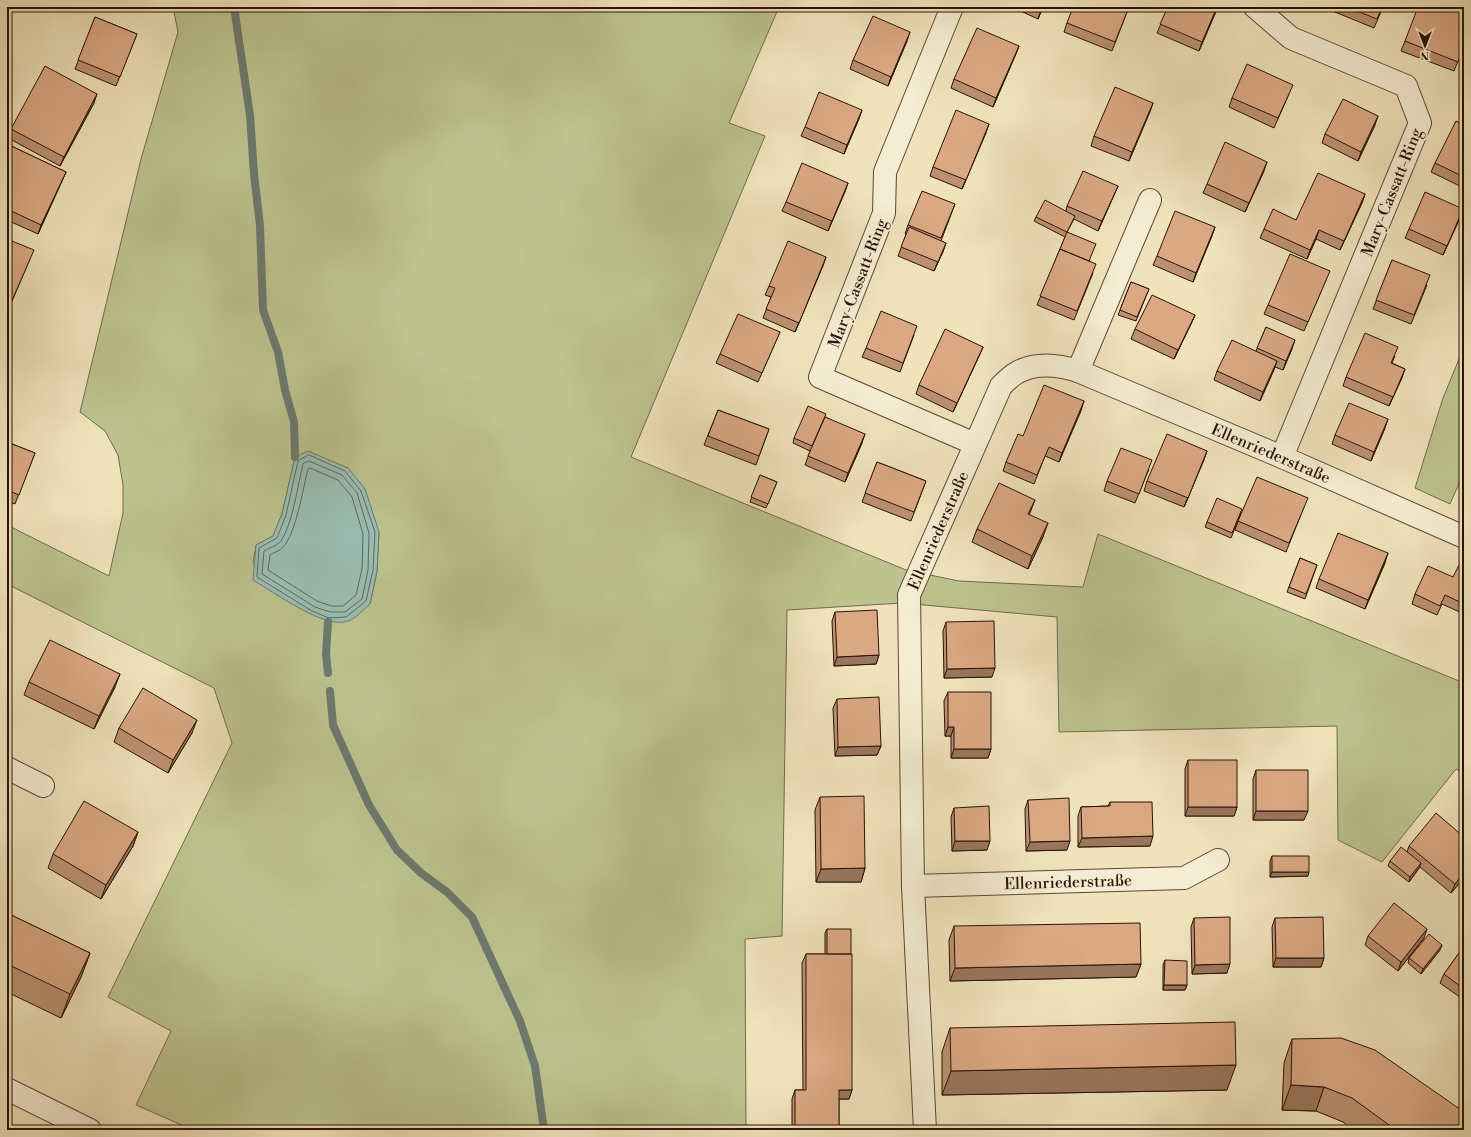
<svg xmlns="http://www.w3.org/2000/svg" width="1471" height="1137" font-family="'Libre Bodoni',serif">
  <rect width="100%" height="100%" fill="#f0e3bc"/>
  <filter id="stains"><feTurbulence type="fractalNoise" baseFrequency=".005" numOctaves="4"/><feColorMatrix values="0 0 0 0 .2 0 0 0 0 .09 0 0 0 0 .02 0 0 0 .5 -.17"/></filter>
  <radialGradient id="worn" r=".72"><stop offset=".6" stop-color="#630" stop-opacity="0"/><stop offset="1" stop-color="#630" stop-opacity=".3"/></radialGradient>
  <path fill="#bcc38f" stroke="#736a4a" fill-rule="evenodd" d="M173,7H779L729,123L765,136L631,457L906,570L959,581L1083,587L1098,534L1464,683V774L1456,769L1382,862L1338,840L1337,726L1059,732L1057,617L902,603L787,610L782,936L745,939L746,1130H193L136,1105L171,1031L108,997L232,743L214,688L7,584V525L109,576L123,513V485L118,455L105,431L80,412L141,159L178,32ZM295,457L379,532L377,571L370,604L291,602L273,591L253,563L256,545L273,536L282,514Z
    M1464,347V472L1450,504L1415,488L1443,398Z"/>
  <path fill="#9abeb4" stroke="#6d796e" d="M308,451L348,468L365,489L379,532L377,571L370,604C364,609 355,619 348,621C325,630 274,592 253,580L256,545L273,536L282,514L295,457Z"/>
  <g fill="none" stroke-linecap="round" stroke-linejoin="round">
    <path stroke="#62685d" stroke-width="1" d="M309,455L345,471L361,491L375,532L373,570L366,601L346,617L329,618L312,611L257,577L259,548L277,538L286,515L298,461Z
      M309,461L342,475L357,493L369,533L368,570L362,599L345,612H330L315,607L262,574L264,551C269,548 276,546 280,542C292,527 298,484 303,464Z
      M310,468L338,480L352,497L363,534L362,569L356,595L343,606H331L317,601L268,570L270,555C274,552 280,551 283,547C296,534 303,488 308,469Z"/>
    <path stroke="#6d796e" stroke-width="8" d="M234,7L250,115L254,174L260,226L263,310L278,352L285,390L294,422L295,457
      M328,622L326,654L328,673
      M330,691L333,725L369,805L397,850L421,873L447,892L472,917L520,1021L535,1066L544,1130"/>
    <g stroke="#5c4634" stroke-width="24">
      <g id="street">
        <path d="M952,7L885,172L884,213L820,377L975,444"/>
        <path d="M1255,7L1291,38L1406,86L1420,123L1282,457"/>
        <path d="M1078,371L1150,200"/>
        <path d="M7,768L43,786"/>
        <path id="s1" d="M913,886L1184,878L1218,860"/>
        <path d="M7,1089L90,1130"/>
        <path id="s2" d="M925,1130L913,886L909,595L1001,386C1006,381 1012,375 1018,372C1037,362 1059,365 1078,371L1282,457L1464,537"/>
      </g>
    </g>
    <use href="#street" stroke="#f5edd3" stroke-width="22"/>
  </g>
  <path fill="#bb9172" stroke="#2a1206" d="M72,7H78L77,9Z
    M910,7H916L915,9Z
    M1012,7H1043L1038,19Z
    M1129,7L1112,51L1064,32L1067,23Z
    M1168,7H1218L1199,51L1157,33Z
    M1331,7H1383L1374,28L1330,10Z
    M95,17L137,34L116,86L75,69Z
    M907,41L888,86L850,69L853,60Z
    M1405,41L1464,46L1454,71L1401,51Z
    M1019,46L1015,56L993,107L951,88L954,79Z
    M1289,94L1274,128L1229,107L1232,98Z
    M94,103L60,166L8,138L11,129Z
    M1153,103L1129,161L1091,146L1094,136Z
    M862,110L844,154L801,136L805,127Z
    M989,124L962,189L930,176L933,167Z
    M1375,125L1358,161L1322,143L1325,134Z
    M1464,125V188L1431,172L1435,163Z
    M7,144L66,172L62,181L38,234L7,220Z
    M1264,171L1245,212L1203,193L1207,184Z
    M848,183L828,231L782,211L786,202Z
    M1118,186L1098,231L1074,219L1067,232L1089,261L1093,273L1074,320L1037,305L1065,237L1034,221L1036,217L1066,211L1067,206Z
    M1365,194L1362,203L1340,250L1316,239L1307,259L1260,238L1264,229L1296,220Z
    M955,204L941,241L946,243L934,271L898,256L906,235L905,234L908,225Z
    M1460,218L1443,255L1405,238L1409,229Z
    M1215,227L1193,282L1153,265L1157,256Z
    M7,239L30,259L7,313Z
    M826,257L795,332L763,318L771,297L765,295L769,286Z
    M1392,260L1427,285L1411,324L1373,309Z
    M1326,280L1304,331L1264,314L1268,305Z
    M1131,282L1149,289L1136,321L1118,315Z
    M1195,315L1191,324L1174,359L1131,339L1135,329Z
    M1266,327L1292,349L1283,370L1275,367L1260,401L1214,380L1217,371L1256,351Z
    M780,332L776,341L758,382L716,363L720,354Z
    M914,335L900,372L862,357L866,348Z
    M983,347L979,356L953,412L916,394L919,385Z
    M1395,356L1392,363L1405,369L1389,406L1343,386L1346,377Z
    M1084,401L1059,462L1045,456L1034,484L1003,471L1006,462L1023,436Z
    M718,410L769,429L756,465L704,445Z
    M826,417L862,443L845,482L805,465L810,451L793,443L794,438Z
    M1385,428L1371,461L1332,444L1335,435Z
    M7,442L35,453L15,504L7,501Z
    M1207,451L1184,507L1144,491L1147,481Z
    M877,462L926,481L911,521L862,502Z
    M1149,469L1135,503L1104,491L1107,481Z
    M760,475L777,482L766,508L750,502Z
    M1304,507L1286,552L1235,530L1238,521Z
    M1241,514L1231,538L1205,527L1207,522Z
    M1029,515L1043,537L1028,569L972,542L977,529Z
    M1300,558L1317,565L1305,599L1287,592Z
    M1385,563L1365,609L1316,588L1319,579Z
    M1464,565V614L1442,604L1437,615L1412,604L1415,594L1453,577Z
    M835,612L879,655L876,664L834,666L832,621Z
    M946,622L992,677L944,678L943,631Z
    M29,682L115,687L94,729L24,695Z
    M948,692L991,749L988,758H951V736H945L944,701Z
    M837,699L881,746L877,755L835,756L833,708Z
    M119,728L192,733L168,773L114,742Z
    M1188,760L1237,807L1234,816H1185V769Z
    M1256,770L1304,820H1253V779Z
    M820,797L865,868L861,882H816L815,810Z
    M1028,800L1067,850L1026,851L1025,809Z
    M1110,802L1150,846L1078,847V816L1081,807L1108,806Z
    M954,808L987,850L952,851L951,817Z
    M138,832L133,846L101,899L48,868L53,854Z
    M1464,837V878L1451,893L1420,867L1409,882L1388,866L1390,861L1407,852L1409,846Z
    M1272,856L1308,876L1270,877V861Z
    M7,913L90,953L81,977L61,1018L7,992Z
    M1194,918L1227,973L1192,974L1191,927Z
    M1275,918L1324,958L1321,967H1273L1272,927Z
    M954,926L1141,964L1136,977L950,981L949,940Z
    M827,929L852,1090L849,1099H839V1130H792V1099L795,1090H803L802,963L806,954H825V933Z
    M1368,936L1424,938L1398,971L1365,945Z
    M1464,946V1000L1440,983L1444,974Z
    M1440,950L1421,974L1408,963L1409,958Z
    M1165,960L1187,985L1185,990H1163V965Z
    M950,1028L1227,1090L942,1095V1052Z
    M1292,1039L1464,1130H1353L1343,1122L1316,1111L1282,1110L1284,1063Z"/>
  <path fill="#99765c" stroke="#2a1206" d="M1043,7L1038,19L1041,10Z
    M1217,7L1216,11L1199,51L1202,42Z
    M910,32L907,41L888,86L891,77Z
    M1019,46L1015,56L993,107L996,98Z
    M97,94L94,103L60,166L64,157Z
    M1153,103L1150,112L1129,161L1132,152Z
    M862,110L859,119L844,154L847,145Z
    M1378,116L1375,125L1358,161L1361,152Z
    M989,124L986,133L962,189L966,180Z
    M1267,162L1264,171L1245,212L1249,203Z
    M66,172L62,181L38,234L41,225Z
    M848,183L845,192L828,231L832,221Z
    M1118,186L1098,231L1102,221Z
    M1365,194L1362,203L1340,250L1344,241Z
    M1463,209L1460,218L1443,255L1447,246Z
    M1215,227L1212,236L1193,282L1196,273Z
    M1319,230L1316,239L1307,259L1310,250Z
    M946,243L943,252L934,271L938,262Z
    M826,257L823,266L795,332L799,323Z
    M1195,315L1191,324L1174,359L1178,350Z
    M1295,340L1292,349L1283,370L1286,361Z
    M983,347L979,356L953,412L957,403Z
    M1277,361L1274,370L1260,401L1263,392Z
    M1405,369L1402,378L1389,406L1393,397Z
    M1084,401L1081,411L1059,462L1062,453Z
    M1388,419L1385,428L1371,461L1374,452Z
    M865,434L862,443L845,482L848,473Z
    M1207,451L1204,460L1184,507L1188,498Z
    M1035,500L1030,513L1023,527L1028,514Z
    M1048,523L1043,537L1028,569L1032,556Z
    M1388,553L1385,563L1365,609L1368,600Z
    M879,655L876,664L834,666L837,657Z
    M995,668L992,677L944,678L947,669Z
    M120,674L115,687L94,729L99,716Z
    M197,720L192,733L168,773L173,760Z
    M948,727H954L951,736H945Z
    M881,746L877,755L835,756L838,747Z
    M954,749H991L988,758H951Z
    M1188,807H1237L1234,816H1185Z
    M1256,811H1308L1304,820H1253Z
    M138,832L133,846L101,899L106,885Z
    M1153,836L1150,846L1078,847L1082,838Z
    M955,841H990L987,850L952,851Z
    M1070,841L1067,850L1026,851L1030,842Z
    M1421,863L1419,868L1409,882L1410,877Z
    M865,868L861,882H816L821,869Z
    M1272,872H1309L1308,876L1270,877Z
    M1464,873V878L1451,893L1455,884Z
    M1427,929L1424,938L1398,971L1401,962Z
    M1442,945L1440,950L1421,974L1423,969Z
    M90,953L81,977L61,1018L70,994Z
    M1276,958H1324L1321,967H1273Z
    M1141,964L1136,977L950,981L955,968Z
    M1230,964L1227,973L1192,974L1195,965Z
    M1164,985H1187L1185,990H1163Z
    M1236,1065L1227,1090L942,1095L951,1071Z
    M1291,1085L1324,1087L1316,1111L1282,1110Z
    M839,1090H852L849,1099H836Z
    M1464,1126V1130H1461Z"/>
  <path fill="#daa984" stroke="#2a1206" d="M1034,7H1043L1041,10Z
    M1073,7H1129L1115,42L1067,23Z
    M1168,7H1217L1202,42L1160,24Z
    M1347,7H1382L1377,19Z
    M1418,7H1451L1464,12V46L1458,62L1405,41Z
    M873,16L910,32L891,77L853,60Z
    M95,17L137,34L120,77L78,60Z
    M977,28L1019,46L996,98L954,79Z
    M1247,64L1293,85L1278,118L1232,98Z
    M45,66L97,94L64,157L11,129Z
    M1115,87L1153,103L1132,152L1094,136Z
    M819,92L862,110L847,145L805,127Z
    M1343,99L1378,116L1361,152L1325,134Z
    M956,110L989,124L966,180L933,167Z
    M1456,121L1464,125V177L1435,163Z
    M1225,142L1267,162L1249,203L1207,184Z
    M7,144L66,172L41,225L7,209Z
    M802,163L848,183L832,221L786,202Z
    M1083,171L1118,186L1102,221L1067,206Z
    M1318,173L1365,194L1344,241L1319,230L1310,250L1264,229L1273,209L1296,220Z
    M922,191L955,204L941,238L908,225Z
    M1425,192L1463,209L1447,246L1409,229Z
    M1045,200L1075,216L1067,232L1036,217Z
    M1175,211L1215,227L1196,273L1157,256Z
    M909,227L946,243L938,262L901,247Z
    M1067,232L1096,244L1089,261L1060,249Z
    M7,239L34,250L10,305L7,304Z
    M788,241L826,257L799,323L766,309L775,288L769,286Z
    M1060,249L1096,264L1077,311L1040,296Z
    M1290,254L1330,271L1308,322L1268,305Z
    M1392,260L1430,275L1414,315L1376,300Z
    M1131,282L1149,289L1137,317L1120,310Z
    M1152,295L1195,315L1178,350L1135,329Z
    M881,311L917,326L903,363L866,348Z
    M738,314L780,332L762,373L720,354Z
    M1266,327L1295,340L1286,361L1257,348Z
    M945,329L983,347L957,403L919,385Z
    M1365,333L1398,347L1391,363L1405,369L1393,397L1346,377Z
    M1232,340L1277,361L1263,392L1217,371Z
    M1044,385L1084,401L1062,453L1049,447L1037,475L1006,462L1018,434L1023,436Z
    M1349,403L1388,419L1374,452L1335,435Z
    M808,406L826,414L812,446L794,438Z
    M718,410L769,429L759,456L708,436Z
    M825,417L865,434L848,473L808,456Z
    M1167,434L1207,451L1188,498L1147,481Z
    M7,442L35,453L19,495L7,490Z
    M1121,448L1152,460L1139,494L1107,481Z
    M877,462L926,481L914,512L865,493Z
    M760,475L777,482L768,504L751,497Z
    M1257,477L1308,498L1289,543L1238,521Z
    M999,483L1035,500L1028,514L1048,523L1032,556L977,529Z
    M1217,498L1242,509L1232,533L1207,522Z
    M1338,533L1388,553L1368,600L1319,579Z
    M1300,558L1317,565L1306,594L1289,587Z
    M1460,563L1464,565V604L1445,595L1440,606L1415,594L1428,566L1453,577Z
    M877,610L879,655L837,657L835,612Z
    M994,621L995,668L947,669L946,622Z
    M50,640L120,674L99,716L29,682Z
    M143,688L197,720L173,760L119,728Z
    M948,692H991V749H954V727H948Z
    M879,697L881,746L838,747L837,699Z
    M1188,760H1237V807H1188Z
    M1256,770H1308V811H1256Z
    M864,796L865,868L821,869L820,797Z
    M1069,798L1070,841L1030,842L1028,800Z
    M84,801L138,832L106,885L53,854Z
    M1110,802H1152L1153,836L1082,838L1081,807L1110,806Z
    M989,806L990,841H955L954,808Z
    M1436,813L1464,837V873L1455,884L1409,846Z
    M1401,847L1421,863L1410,877L1390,861Z
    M1272,856H1309V872H1272Z
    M1394,903L1427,929L1401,962L1368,936Z
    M7,913L90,953L70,994L7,964Z
    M1230,917V964L1195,965L1194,918Z
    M1323,917L1324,958H1276L1275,918Z
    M1140,923L1141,964L955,968L954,926Z
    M827,929H851V954H827Z
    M1429,934L1442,945L1423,969L1409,958Z
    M1464,946V989L1444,974Z
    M806,954H852V1090H839V1130H795V1090H806Z
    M1165,960L1187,961V985H1164Z
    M1235,1022L1236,1065L951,1071L950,1028Z
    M1341,1038L1375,1050L1464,1112V1126L1461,1130H1396L1352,1098L1324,1087L1291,1085L1292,1039Z"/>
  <g text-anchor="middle" stroke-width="4" stroke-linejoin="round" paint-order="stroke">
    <g font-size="16" fill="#2a1206" stroke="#f5edd3">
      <text transform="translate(1391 192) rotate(-68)" y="6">Mary-Cassatt-Ring</text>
      <text transform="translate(857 283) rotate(-69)" y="6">Mary-Cassatt-Ring</text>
      <text dy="6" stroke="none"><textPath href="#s2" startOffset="1057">Ellenriederstraße</textPath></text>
      <text dy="6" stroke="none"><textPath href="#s2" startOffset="606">Ellenriederstraße</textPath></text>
      <text dy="6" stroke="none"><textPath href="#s1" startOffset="155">Ellenriederstraße</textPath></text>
    </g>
  </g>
  <rect width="1471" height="1137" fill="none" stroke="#f0e3bc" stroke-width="24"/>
  <rect x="8" y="8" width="1455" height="1121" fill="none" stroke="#2a1206" stroke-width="2"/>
  <rect x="12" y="12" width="1447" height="1113" fill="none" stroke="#2a1206"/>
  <g transform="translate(1425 46) rotate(180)" stroke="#f5edd3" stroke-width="3" paint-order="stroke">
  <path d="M0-3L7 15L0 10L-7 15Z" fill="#2a1206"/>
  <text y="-6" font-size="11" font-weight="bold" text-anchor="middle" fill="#2a1206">N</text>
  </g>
  <rect width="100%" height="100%" filter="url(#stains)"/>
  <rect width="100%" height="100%" fill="url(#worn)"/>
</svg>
